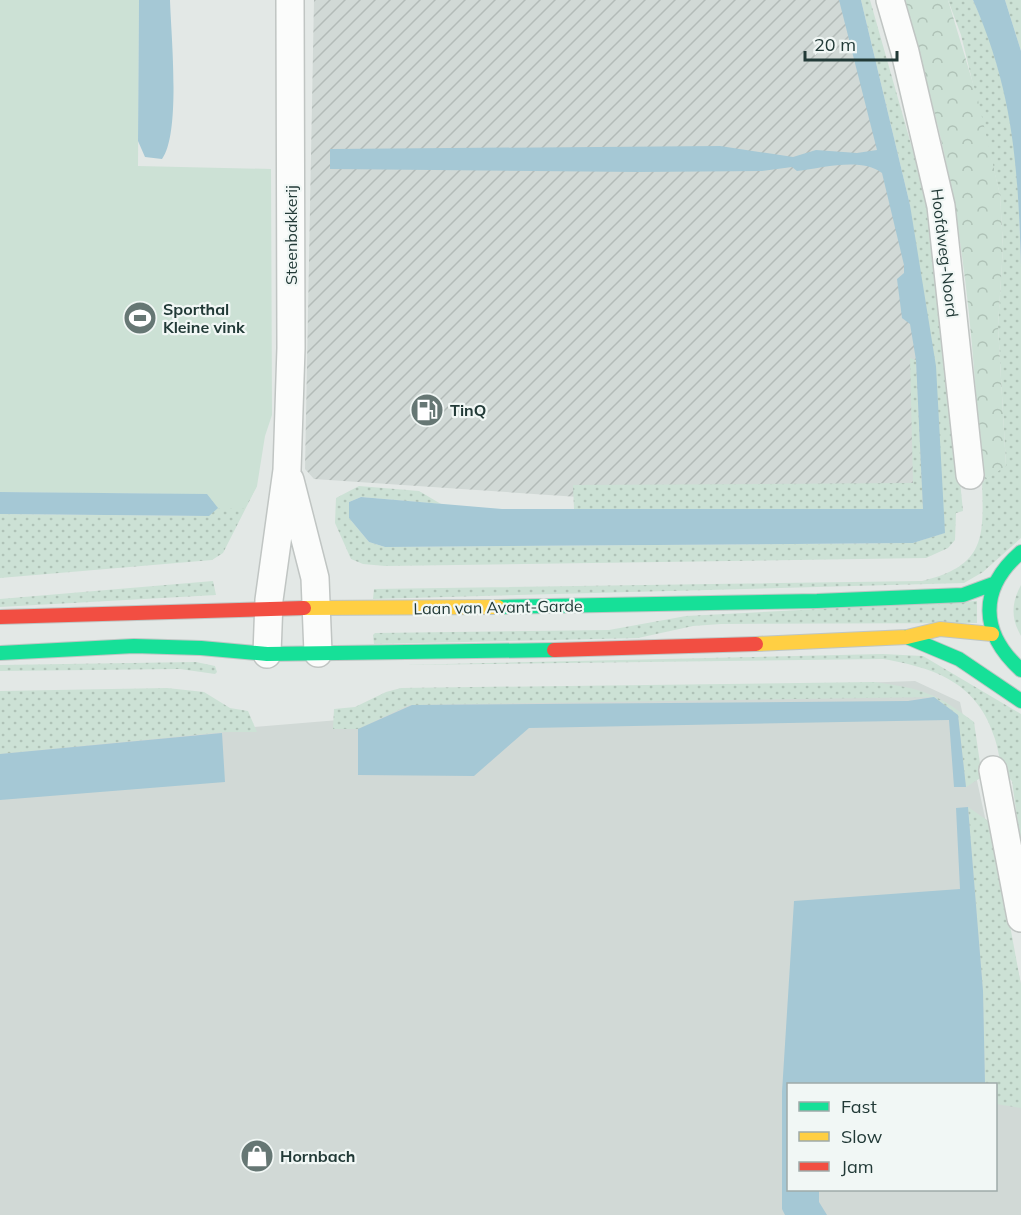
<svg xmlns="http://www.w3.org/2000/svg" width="1021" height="1215" font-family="Mulish,sans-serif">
  <defs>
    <pattern id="industrial-furrows" width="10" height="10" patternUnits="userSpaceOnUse" patternTransform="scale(1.5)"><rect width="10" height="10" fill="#d1d9d6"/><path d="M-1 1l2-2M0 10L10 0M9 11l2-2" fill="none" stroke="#b3bbb8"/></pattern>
    <pattern id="grass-dots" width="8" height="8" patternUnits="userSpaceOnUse" patternTransform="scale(1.5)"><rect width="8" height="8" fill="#cce1d5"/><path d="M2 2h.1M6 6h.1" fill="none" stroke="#afc2b7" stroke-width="1.8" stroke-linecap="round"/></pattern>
    <pattern id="forest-crowns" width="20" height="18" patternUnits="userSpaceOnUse" patternTransform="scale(1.5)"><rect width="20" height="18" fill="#cce1d5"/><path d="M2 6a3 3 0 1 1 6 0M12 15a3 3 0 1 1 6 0" fill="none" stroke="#afc2b7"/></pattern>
  </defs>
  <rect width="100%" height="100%" fill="#e3e8e6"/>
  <path fill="#d1d9d6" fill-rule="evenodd" d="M915,681L960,702L1021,984V1215H0V748L351,719L384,700ZM788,1084H996V1190H788Z"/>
  <path fill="url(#industrial-furrows)" d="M314,0H845L912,275L934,521L314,479L305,469Z"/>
  <path fill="url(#grass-dots)" d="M861,0H870L928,204L939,270L963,511L956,513L955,540L948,548L926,558L385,566L363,564L351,559L335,523L336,498L359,486L419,491L441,504L361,497L349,502V518L369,542L385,547L913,543L944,533L910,205Z
    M948,0H973L988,34L1010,110L1017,155L1021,267V538L983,572L964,583L373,599L374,589L922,581C985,566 984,538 982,482L1006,465L998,326L1003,248L1000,195L961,35Z
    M1005,0H1021V51Z
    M910,358L916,360L923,510L574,509L573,485L913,483Z
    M248,481L257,486L223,553L212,560L0,578V514L209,516L206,494L0,492Z
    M213,581L216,595L0,607V599Z
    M1021,585V636C1011,619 1011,603 1021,585Z
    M977,601V623L721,624L693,626L638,638L374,644L373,635L375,633L609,630L686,616Z
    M883,654L923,656L1021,714V847L1012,781C999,771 1000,754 995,739C978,683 936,668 883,659L403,665Z
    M196,662L215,666L217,672L215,674L180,669L0,671V665Z
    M874,682C923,689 934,692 974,722L982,777L966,787L958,715L934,697L409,705L358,729H333L334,709L355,707L386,692L401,688Z
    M167,688L204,692L230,708L248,711L257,732H225L0,754V691Z
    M968,807L991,823L1021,985V1108L996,1104V1084H985L983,991Z"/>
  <path fill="url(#forest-crowns)" d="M904,0H948L978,100L1000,195L1003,248L998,326L1006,466L982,482C976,389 970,296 954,204C943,135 922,68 904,0Z"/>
  <path fill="#cce1d5" d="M0,0H139L138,166L271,169L272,415L265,436L257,486L245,508H218L206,494L0,492Z"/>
  <path fill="#a5c8d5" d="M139,0H170C171,35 181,133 162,159L145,157L138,141Z
    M839,0H861L910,205L936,366L945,533L913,543L385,547L369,542L349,518V502L361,497L502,509H923L916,360L910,324L902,318L897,279L904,273V265L882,173C861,157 823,168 797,171L792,167L762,171L638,172L330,169V149L720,146L793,157L816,150L857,153L877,150Z
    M973,0H1005L1021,51V267C1018,168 1014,93 973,0Z
    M0,492L207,494L218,508L209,516L0,514Z
    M934,697L958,715L966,787H954L949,720L529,728L474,776L358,775V729L412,705L908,701Z
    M222,733L225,782L0,800V754Z
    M968,807L983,991L985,1084H788V1190H819V1202L827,1215H785L782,1209V1092L794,901L960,889L956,808Z"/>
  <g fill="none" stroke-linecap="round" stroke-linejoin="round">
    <g stroke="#c0c5c3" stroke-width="30">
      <path id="street" d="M890,0L905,52L941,206L970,475
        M290,480L315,578L318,653
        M267,654L269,600L287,470L291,348L290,0
        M993,770L1021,918"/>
    </g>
    <g stroke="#bfc6c4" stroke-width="16">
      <path id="fast" d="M1021,552C978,589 980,633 1021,670
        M498,607L817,601L963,595L993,584
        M907,637L959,659L1021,701
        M0,653L134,646L201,648L267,654L554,650"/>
    </g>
    <g stroke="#bfc6c4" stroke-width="16">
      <path id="slow" d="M304,608L498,607
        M756,644L907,637L940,629L992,634"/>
    </g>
    <g stroke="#bfc6c4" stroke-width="16">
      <path id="jam" d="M0,617L304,608
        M554,650L756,644"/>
    </g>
    <use href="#street" stroke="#fbfcfb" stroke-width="27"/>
    <use href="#fast" stroke="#16e098" stroke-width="14"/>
    <use href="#slow" stroke="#ffcf43" stroke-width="14"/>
    <use href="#jam" stroke="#f24e42" stroke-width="14"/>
  </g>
  <defs>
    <g id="stadium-disc" transform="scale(1.725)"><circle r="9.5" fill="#667774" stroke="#f1f7f5"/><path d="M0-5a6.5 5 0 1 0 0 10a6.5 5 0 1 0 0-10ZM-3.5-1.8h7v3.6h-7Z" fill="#fff"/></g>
    <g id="fuel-disc" transform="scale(1.725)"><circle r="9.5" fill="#667774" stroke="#f1f7f5"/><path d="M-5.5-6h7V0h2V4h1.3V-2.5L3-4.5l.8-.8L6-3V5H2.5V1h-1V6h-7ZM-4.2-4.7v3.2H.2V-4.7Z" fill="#fff"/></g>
    <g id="shop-disc" transform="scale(1.725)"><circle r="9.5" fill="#667774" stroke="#f1f7f5"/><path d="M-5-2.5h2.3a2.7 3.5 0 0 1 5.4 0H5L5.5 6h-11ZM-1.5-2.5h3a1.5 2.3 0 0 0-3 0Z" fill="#fff"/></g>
  </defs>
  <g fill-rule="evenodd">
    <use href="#stadium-disc" x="140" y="318"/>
    <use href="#fuel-disc" x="427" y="410"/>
    <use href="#shop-disc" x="257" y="1156"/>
  </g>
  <g text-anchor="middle" stroke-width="4.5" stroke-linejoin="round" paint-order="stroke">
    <g font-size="16" fill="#223a37" stroke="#f1f7f5">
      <text transform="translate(291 235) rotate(-90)" y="6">Steenbakkerij</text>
      <text transform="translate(945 253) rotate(83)" y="6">Hoofdweg-Noord</text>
      <text transform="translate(498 607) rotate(-1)" y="6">Laan van Avant-Garde</text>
    </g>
    <g font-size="16" font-weight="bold" fill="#223a37" stroke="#f1f7f5" text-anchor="start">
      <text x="163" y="315">Sporthal<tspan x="163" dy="18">Kleine vink</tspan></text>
      <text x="450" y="416">TinQ</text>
      <text x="280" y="1162">Hornbach</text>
    </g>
  </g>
  <rect x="787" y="1083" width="210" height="108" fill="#f1f7f5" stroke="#9eaba9" stroke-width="1.5"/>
  <rect x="799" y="1102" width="30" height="9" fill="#16e098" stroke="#9eaba9" stroke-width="1.5"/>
  <text x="841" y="1113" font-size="18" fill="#223a37">Fast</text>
  <rect x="799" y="1132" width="30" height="9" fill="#ffcf43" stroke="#9eaba9" stroke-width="1.5"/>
  <text x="841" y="1143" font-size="18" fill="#223a37">Slow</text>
  <rect x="799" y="1162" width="30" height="9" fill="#f24e42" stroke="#9eaba9" stroke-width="1.5"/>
  <text x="841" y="1173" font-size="18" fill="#223a37">Jam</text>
  <path d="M805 51v9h92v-9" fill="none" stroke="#223a37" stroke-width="3"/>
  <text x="814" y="51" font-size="18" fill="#223a37" stroke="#f1f7f5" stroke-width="4.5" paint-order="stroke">20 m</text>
</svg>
